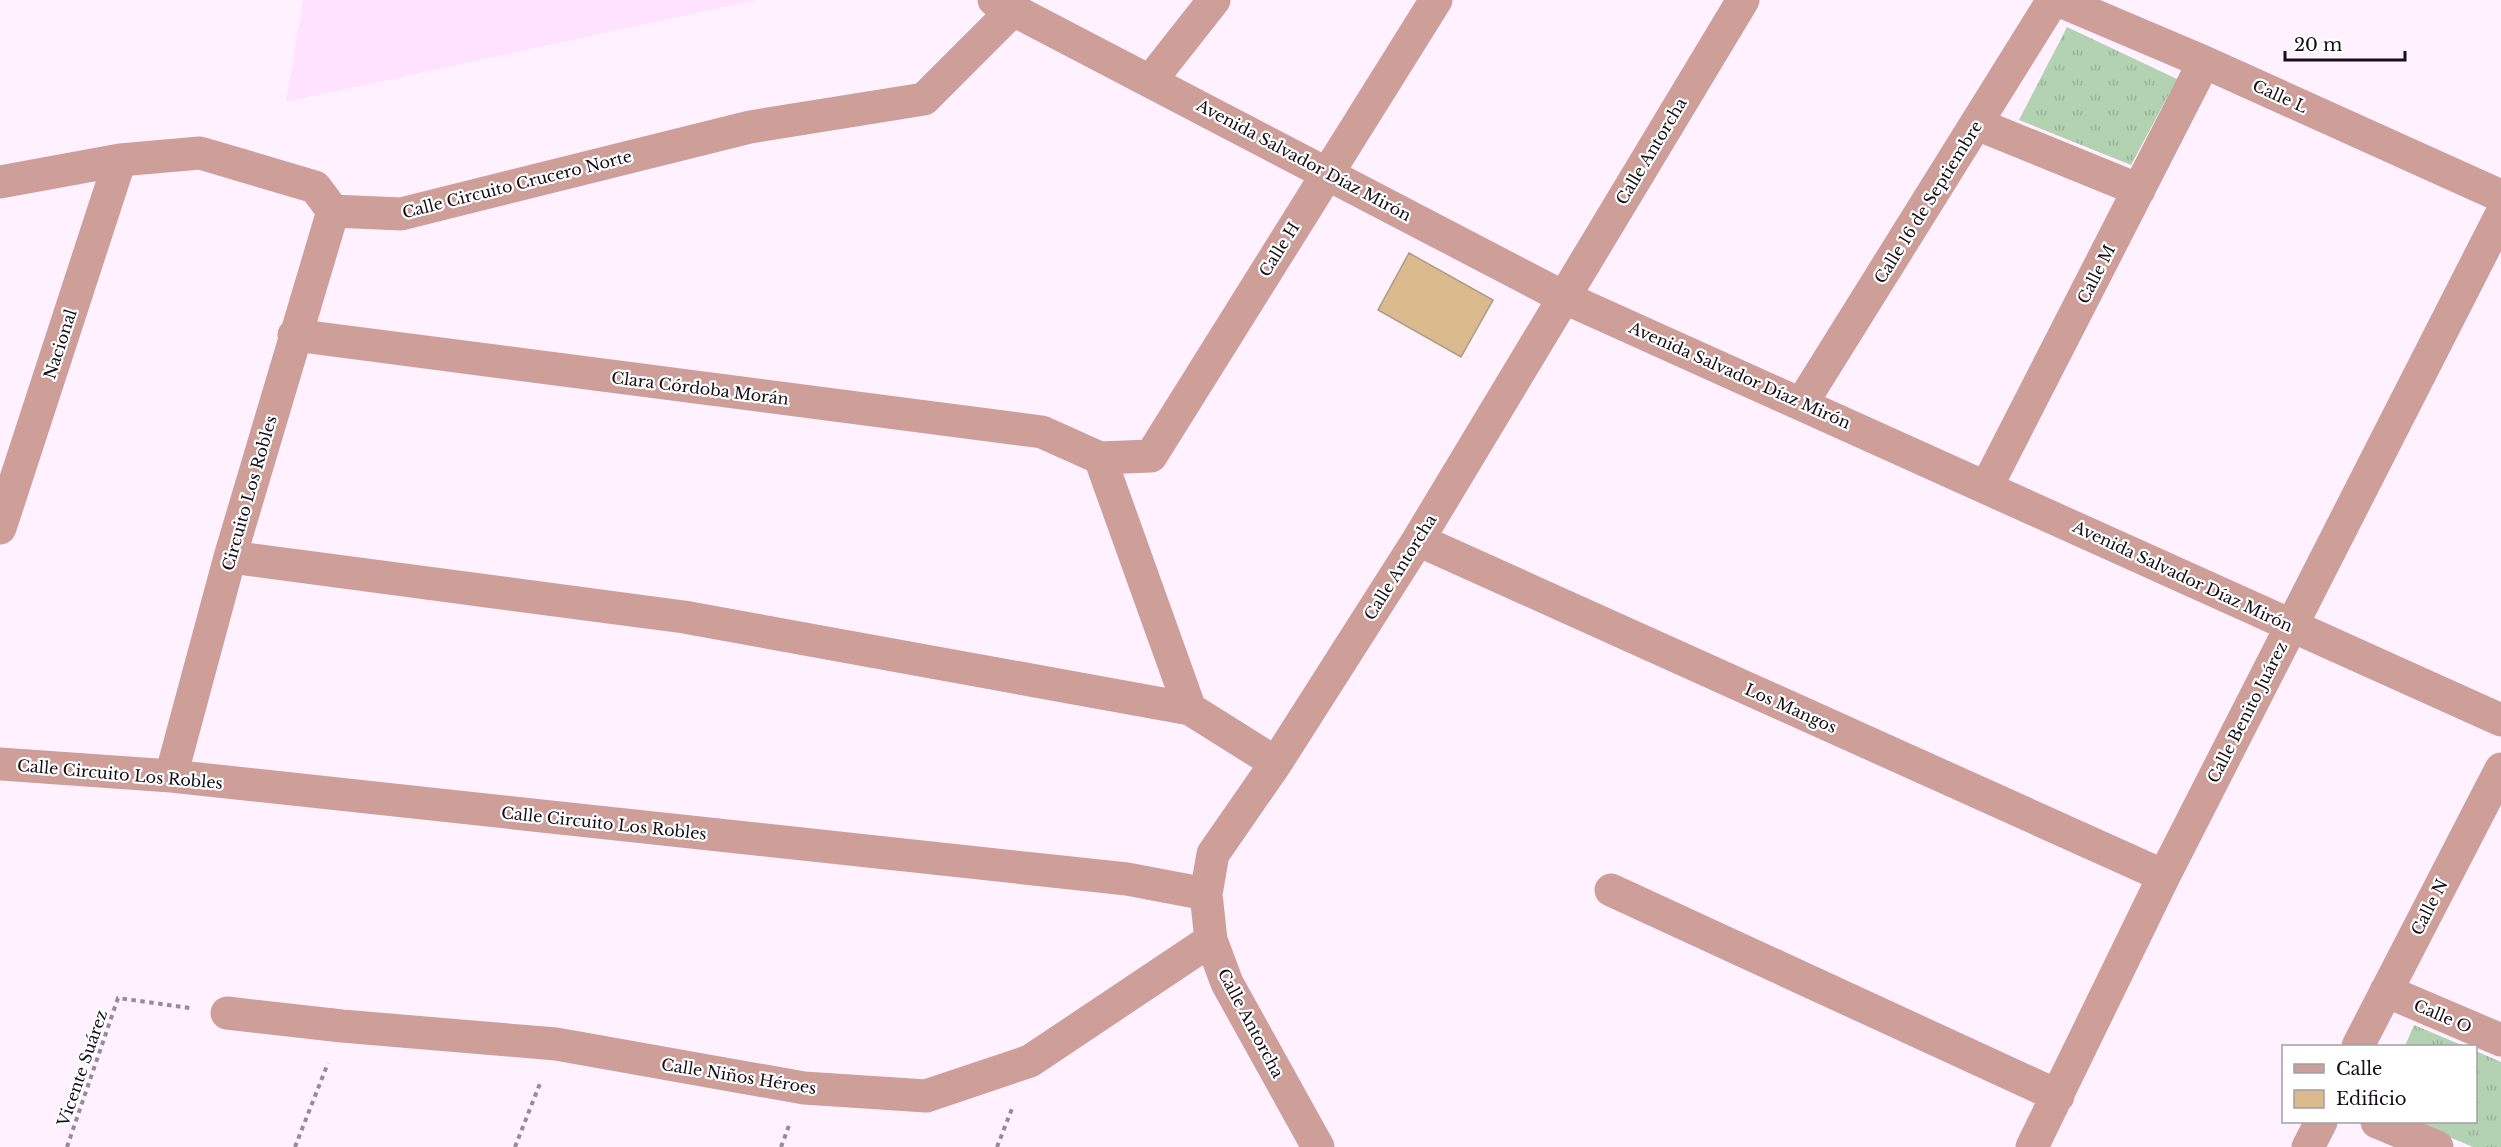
<svg xmlns="http://www.w3.org/2000/svg" width="2501" height="1147" font-family="'Libre Baskerville',serif">
  <defs>
    <pattern id="grass-tufts" width="24" height="20" patternUnits="userSpaceOnUse" patternTransform="scale(1.5)"><rect width="24" height="20" fill="#b2d2b2"/><path d="M3 7l-1-3M5 7V3M7 7l1-3M15 17l-1-3M17 17v-4M19 17l1-3" fill="none" stroke="#98b398"/></pattern>
  </defs>
  <rect width="100%" height="100%" fill="#fff1ff"/>
  <path fill="#ffe2ff" d="M303,0H756L286,102Z"/>
  <path fill="url(#grass-tufts)" d="M2067,27L2177,79L2131,165L2019,120Z
    M2414,1025L2464,1046H2405Z
    M2476,1051L2501,1062V1147H2473L2413,1122H2476Z"/>
  <path fill="#dbbb8e" stroke="#ad9b83" stroke-width="1.5" d="M1409,253L1493,300L1461,357L1378,310Z"/>
  <g fill="none" stroke-linecap="round" stroke-linejoin="round">
    <path stroke="#968b96" stroke-width="4" stroke-dasharray="4.5 4.5" stroke-linecap="butt" d="M67,1147L118,998L190,1008
      M295,1147L328,1063
      M515,1147L541,1081
      M781,1147L790,1123
      M997,1147L1013,1106"/>
    <path stroke="#ce9e98" stroke-width="33" d="M994,0L1563,297L2501,720
      M2058,0L2204,62L2501,196
      M1151,80L1214,0
      M1977,124L2139,190
      M0,182L120,160L200,153L315,187L333,211L401,214L750,127L924,99L1012,11
      M294,335L1042,432L1100,458L1151,456L1436,0
      M1802,403L2053,0
      M1100,458L1190,709
      M1987,486L2204,62
      M0,528L120,160
      M1418,540L2164,876
      M230,557L684,617L1190,709L1276,763
      M0,764L171,776L1127,879L1206,894
      M171,776L230,557L333,211
      M1611,890L2058,1096
      M2386,991L2501,1040
      M227,1013L342,1026L556,1044L804,1088L926,1096L1030,1061L1211,940
      M2358,1046L2501,769
      M2377,1122L2437,1147
      M1318,1147L1227,983L1211,940L1206,894L1213,854L1276,763L1418,540L1743,0
      M2032,1147L2164,876L2501,215
      M2308,1147L2321,1122"/>
  </g>
  <g text-anchor="middle" stroke-width="4.5" stroke-linejoin="round" paint-order="stroke">
    <g font-size="16" fill="#160f16" stroke="#fff">
      <text transform="translate(2280 96) rotate(24)" y="6">Calle L</text>
      <text transform="translate(1651 151) rotate(-59)" y="6">Calle Antorcha</text>
      <text transform="translate(1304 160) rotate(28)" y="6">Avenida Salvador Díaz Mirón</text>
      <text transform="translate(517 184) rotate(-14)" y="6">Calle Circuito Crucero Norte</text>
      <text transform="translate(1928 202) rotate(-58)" y="6">Calle 16 de Septiembre</text>
      <text transform="translate(1279 249) rotate(-58)" y="6">Calle H</text>
      <text transform="translate(2096 274) rotate(-63)" y="6">Calle M</text>
      <text transform="translate(60 344) rotate(-72)" y="6">Nacional</text>
      <text transform="translate(1740 375) rotate(24)" y="6">Avenida Salvador Díaz Mirón</text>
      <text transform="translate(700 388) rotate(7)" y="6">Clara Córdoba Morán</text>
      <text transform="translate(249 493) rotate(-74)" y="6">Circuito Los Robles</text>
      <text transform="translate(1400 567) rotate(-58)" y="6">Calle Antorcha</text>
      <text transform="translate(2183 576) rotate(25)" y="6">Avenida Salvador Díaz Mirón</text>
      <text transform="translate(1791 708) rotate(24)" y="6">Los Mangos</text>
      <text transform="translate(2247 712) rotate(-63)" y="6">Calle Benito Juárez</text>
      <text transform="translate(120 774) rotate(5)" y="6">Calle Circuito Los Robles</text>
      <text transform="translate(604 823) rotate(6)" y="6">Calle Circuito Los Robles</text>
      <text transform="translate(2429 907) rotate(-63)" y="6">Calle N</text>
      <text transform="translate(2443 1016) rotate(23)" y="6">Calle O</text>
      <text transform="translate(1251 1023) rotate(62)" y="6">Calle Antorcha</text>
      <text transform="translate(82 1068) rotate(-71)" y="6">Vicente Suárez</text>
      <text transform="translate(739 1076) rotate(9)" y="6">Calle Niños Héroes</text>
    </g>
  </g>
  <rect x="2282" y="1045" width="195" height="78" fill="#ffffff" stroke="#a29fa2" stroke-width="1.5"/>
  <rect x="2294" y="1064" width="30" height="9" fill="#ce9e98" stroke="#a29fa2" stroke-width="1.5"/>
  <text x="2336" y="1075" font-size="18" fill="#160f16">Calle</text>
  <rect x="2294" y="1090" width="30" height="18" fill="#dbbb8e" stroke="#a29fa2" stroke-width="1.5"/>
  <text x="2336" y="1105" font-size="18" fill="#160f16">Edificio</text>
  <path d="M2285 51v9h120v-9" fill="none" stroke="#160f16" stroke-width="3"/>
  <text x="2294" y="51" font-size="18" fill="#160f16" stroke="#ffffff" stroke-width="4.5" paint-order="stroke">20 m</text>
</svg>
